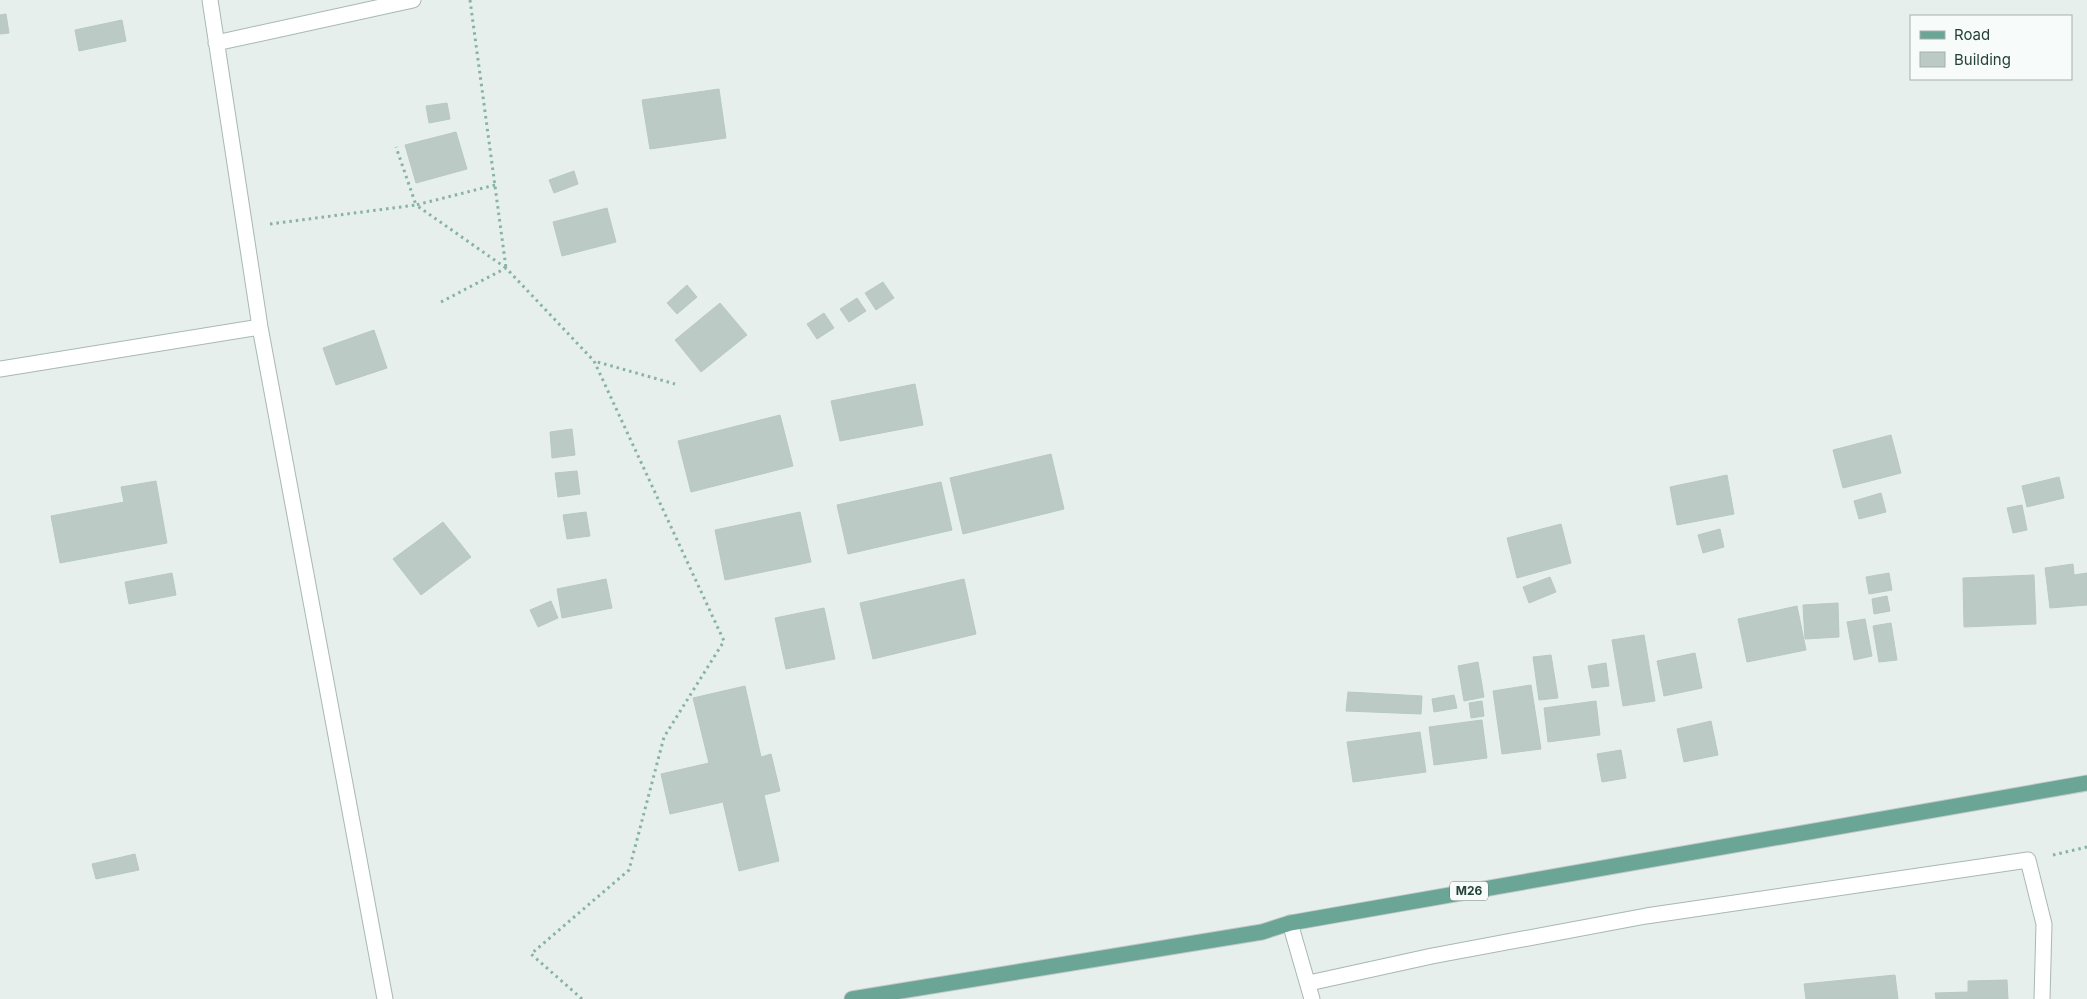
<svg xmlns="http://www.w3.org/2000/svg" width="2087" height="999" font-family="Inter,sans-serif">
  <rect width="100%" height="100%" fill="#e6efeb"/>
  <path fill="#bbcac4" stroke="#b8c9c2" d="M6,14L9,33L0,34V15Z
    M122,20L126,41L79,51L75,30Z
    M719,89L726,138L650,149L642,100Z
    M447,103L450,119L429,123L426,106Z
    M456,132L467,169L416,183L405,145Z
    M574,171L578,184L554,193L549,180Z
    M607,208L616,242L562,256L553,222Z
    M883,282L894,298L876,310L865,293Z
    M687,285L697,297L677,314L667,303Z
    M857,298L866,311L849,322L840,309Z
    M720,303L747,335L701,372L675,340Z
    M824,313L834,328L817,339L807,324Z
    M374,330L387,368L336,385L323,348Z
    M915,384L923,425L840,441L831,401Z
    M780,415L793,466L691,492L678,441Z
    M572,429L575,455L552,458L550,432Z
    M1891,435L1901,473L1843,488L1833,450Z
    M1051,454L1064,509L963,534L950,478Z
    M577,471L580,494L558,497L555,473Z
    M1727,475L1734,514L1677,525L1670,487Z
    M2059,477L2064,498L2027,507L2022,486Z
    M156,481L167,543L60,563L51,516L124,502L121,487Z
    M941,482L952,530L848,554L837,505Z
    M1881,493L1886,512L1859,519L1854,501Z
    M2022,505L2027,530L2013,533L2007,508Z
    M586,512L590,536L567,539L563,515Z
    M800,512L811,562L725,580L715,530Z
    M443,522L471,557L421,595L393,559Z
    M1561,524L1571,563L1517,578L1507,538Z
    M1720,529L1724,547L1703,553L1698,535Z
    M2073,564L2074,575L2087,573V605L2050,608L2045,568Z
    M172,573L176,595L129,604L125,582Z
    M1889,573L1892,590L1869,594L1866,577Z
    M2034,575L2036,624L1964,627L1963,578Z
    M1550,577L1556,592L1529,603L1523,587Z
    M606,579L612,608L562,618L557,589Z
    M964,579L976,634L873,659L860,603Z
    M1887,596L1890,611L1874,614L1872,599Z
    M551,601L558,618L538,627L530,610Z
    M1838,603L1839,637L1805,639L1803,605Z
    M1797,606L1806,650L1747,662L1738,619Z
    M824,608L835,659L786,669L775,618Z
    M1865,619L1872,656L1854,660L1847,622Z
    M1891,623L1897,660L1879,662L1873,626Z
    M1644,635L1655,701L1623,706L1612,640Z
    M1695,653L1702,688L1664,696L1657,661Z
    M1551,655L1558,698L1539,700L1533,657Z
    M1478,662L1484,697L1464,701L1458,666Z
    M1606,663L1609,686L1592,688L1588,666Z
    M1531,685L1541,749L1502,754L1493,691Z
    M745,686L761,757L771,754L780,791L764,795L779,861L739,871L723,802L670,814L661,774L709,763L693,698Z
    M1348,692L1422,696L1421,714L1346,711Z
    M1454,695L1457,708L1434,712L1432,699Z
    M1482,701L1484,716L1471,718L1469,703Z
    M1596,701L1600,735L1548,742L1544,708Z
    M1482,720L1487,758L1434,765L1429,727Z
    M1711,721L1718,755L1684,762L1677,729Z
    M1420,732L1426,772L1353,782L1347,742Z
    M1621,750L1626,778L1602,782L1597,754Z
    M135,854L139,870L96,879L92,864Z
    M1895,975L1898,999H1806L1804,984Z
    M2007,980L2008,999H1936L1935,993L1968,992V981Z"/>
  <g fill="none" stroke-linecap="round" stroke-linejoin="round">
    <g stroke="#a8b8b2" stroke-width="17">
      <path id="minor" d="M210,0L260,327L385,999
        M216,43L413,0
        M0,369L260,327
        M1290,923L1312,999
        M1309,983L1432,956L1646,916L2028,860L2044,924L2042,999"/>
    </g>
    <g stroke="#c2cac8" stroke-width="17">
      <path id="primary" d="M852,999L1262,932L1290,923L2087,783"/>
    </g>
    <path stroke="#86b3a5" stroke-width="3" stroke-dasharray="2.5 4" stroke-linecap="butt" d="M470,0L506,268
      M495,185L416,205L506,268
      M270,224L416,205L396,147
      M441,302L506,268L594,361
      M2053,855L2087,847
      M582,999L531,954L629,870L664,737L724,641L594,361L675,384"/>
    <use href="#minor" stroke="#fff" stroke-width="15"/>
    <use href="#primary" stroke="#6aa596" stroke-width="15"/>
  </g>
  <g text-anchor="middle" stroke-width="4.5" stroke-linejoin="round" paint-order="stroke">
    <rect fill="#f7fbf9" stroke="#637a73" stroke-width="1" x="1450" y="881.5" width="38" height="19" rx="4"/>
    <g font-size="12" font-weight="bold" fill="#24423a">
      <text x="1469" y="895">M26</text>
    </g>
  </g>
  <rect x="1910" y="15" width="162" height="65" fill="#f7fbf9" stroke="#a3b1ad"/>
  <rect x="1920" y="31" width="25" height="8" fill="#6aa596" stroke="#a3b1ad"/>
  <text x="1954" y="40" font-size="15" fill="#24423a">Road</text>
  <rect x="1920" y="52" width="25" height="15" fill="#bbcac4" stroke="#a3b1ad"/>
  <text x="1954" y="65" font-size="15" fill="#24423a">Building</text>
</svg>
